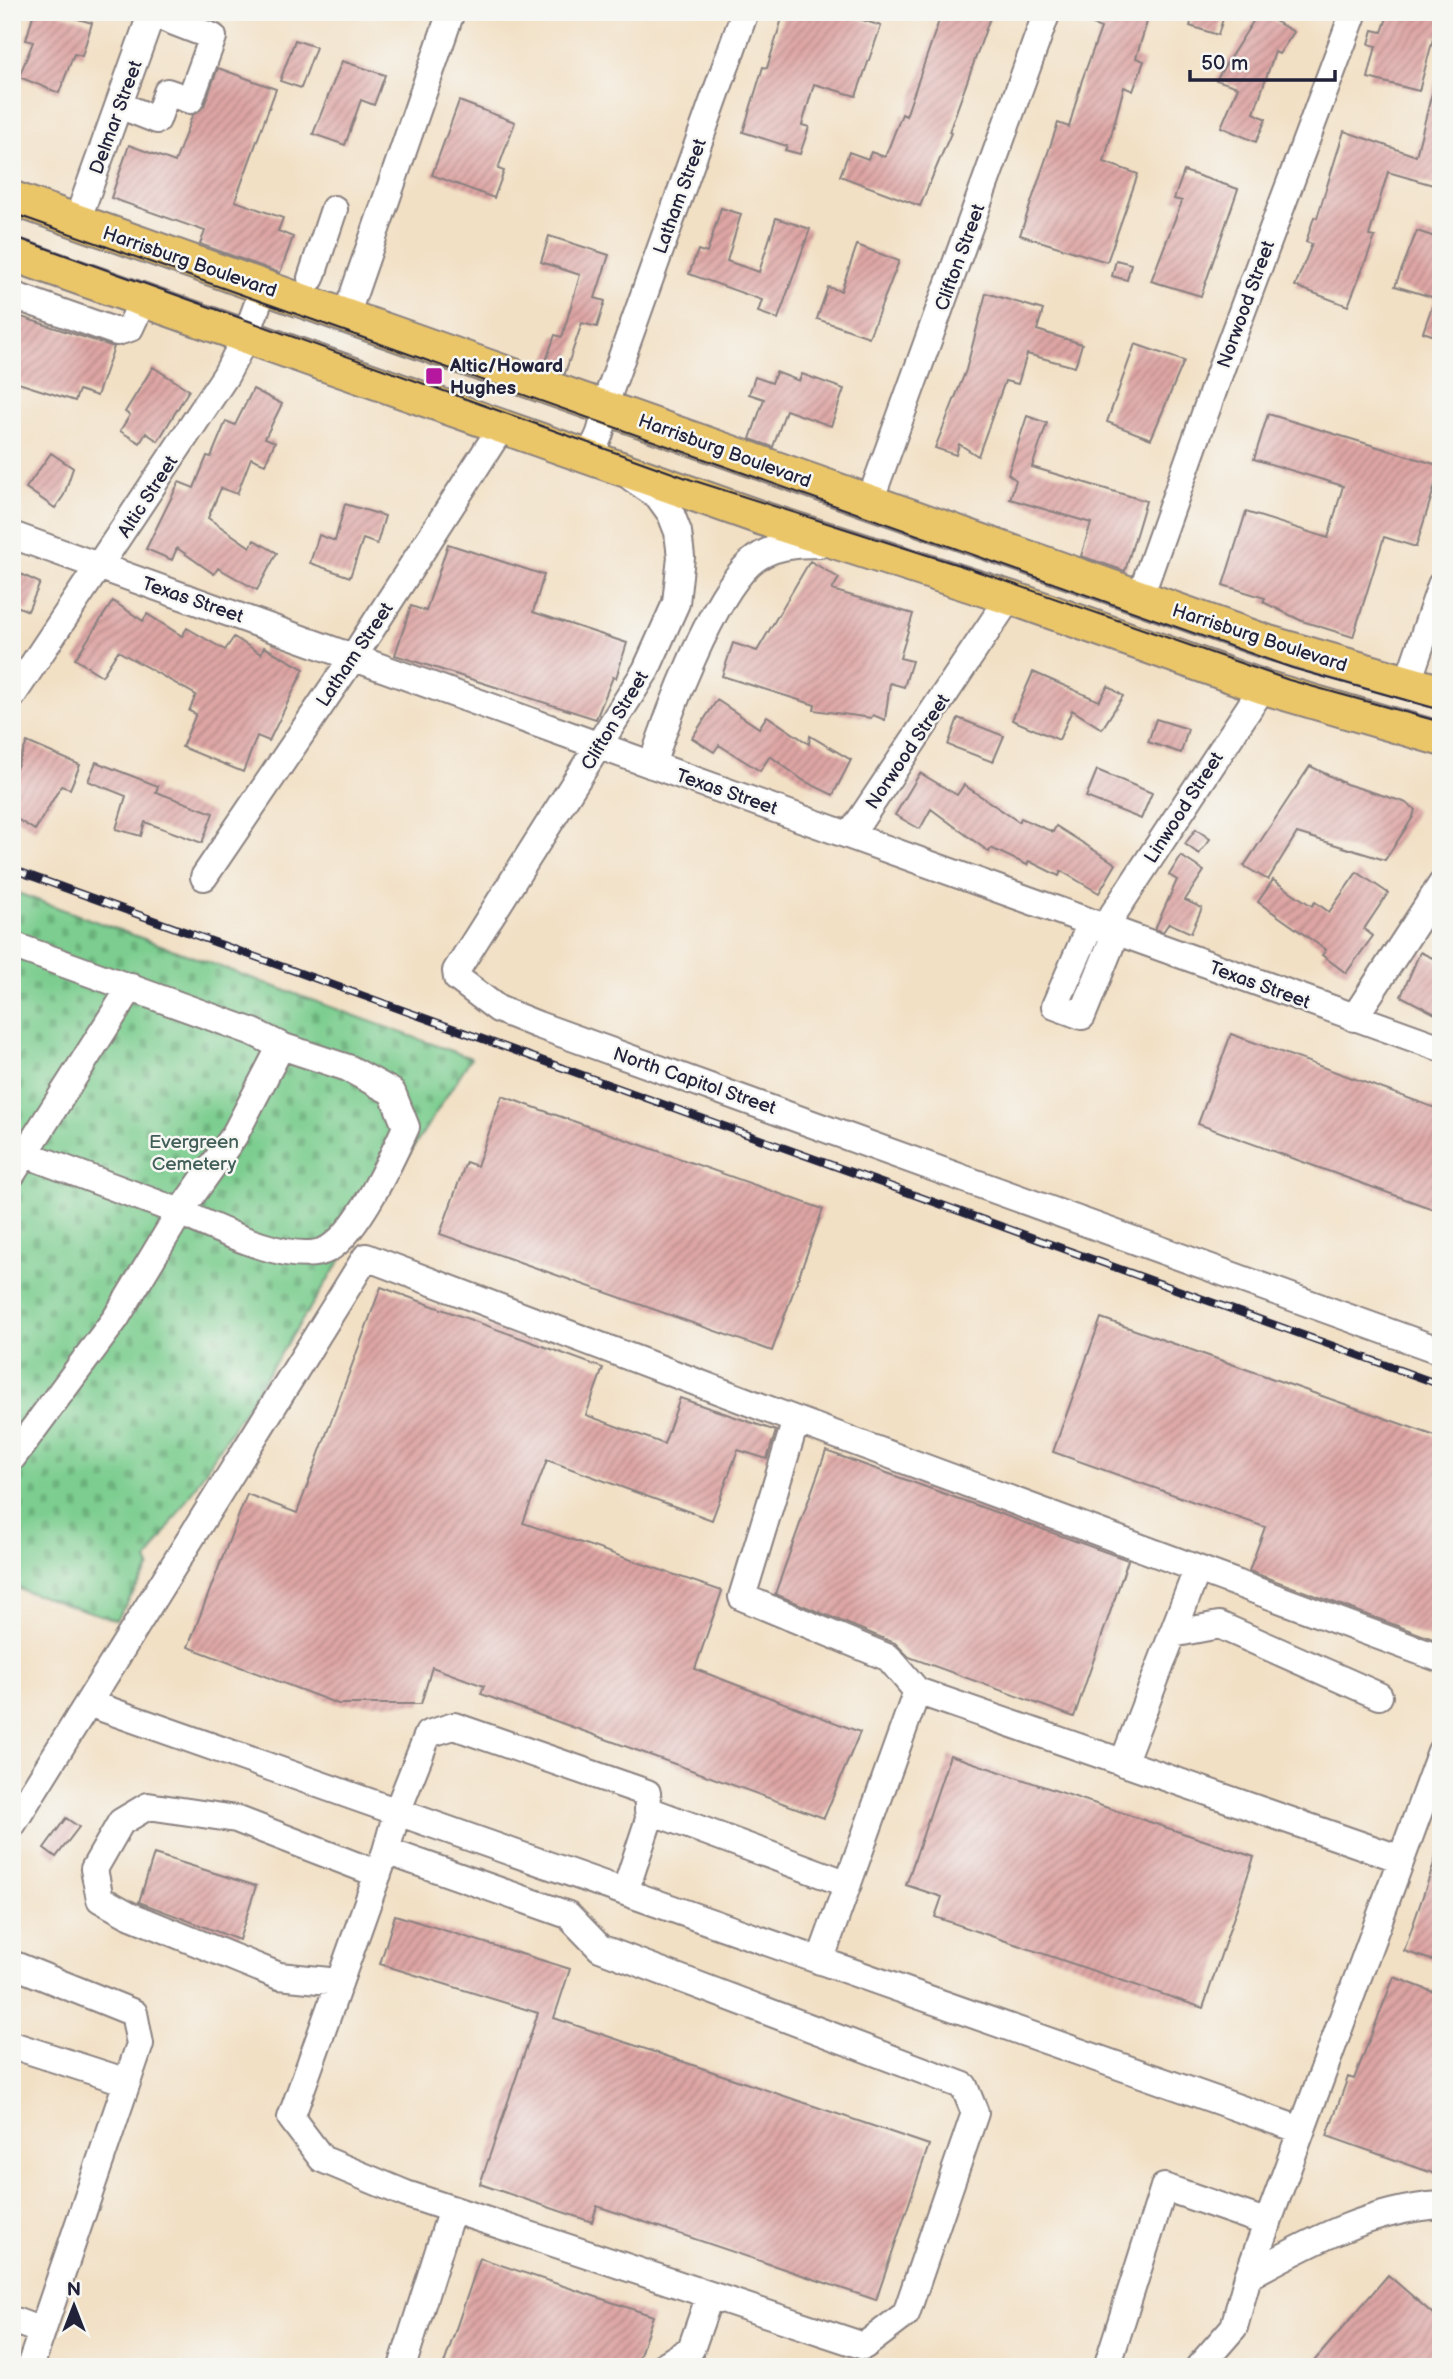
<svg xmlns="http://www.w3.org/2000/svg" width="1453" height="2379" font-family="'Balsamiq Sans',sans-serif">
  <defs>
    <pattern id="cemetery-stones" width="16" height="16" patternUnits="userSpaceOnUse" patternTransform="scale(1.75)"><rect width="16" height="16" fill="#7ccd8f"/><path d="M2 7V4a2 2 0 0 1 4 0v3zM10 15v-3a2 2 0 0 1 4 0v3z" fill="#6bb07c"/></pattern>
    <pattern id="building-hatch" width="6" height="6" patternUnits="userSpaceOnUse" patternTransform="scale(1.75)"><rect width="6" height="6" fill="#dea6a4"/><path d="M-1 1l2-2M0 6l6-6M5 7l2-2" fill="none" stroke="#b48787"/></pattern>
  </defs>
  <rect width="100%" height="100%" fill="#f6f6f2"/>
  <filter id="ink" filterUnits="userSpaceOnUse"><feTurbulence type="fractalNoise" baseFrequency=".0143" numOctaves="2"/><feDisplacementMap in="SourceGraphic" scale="14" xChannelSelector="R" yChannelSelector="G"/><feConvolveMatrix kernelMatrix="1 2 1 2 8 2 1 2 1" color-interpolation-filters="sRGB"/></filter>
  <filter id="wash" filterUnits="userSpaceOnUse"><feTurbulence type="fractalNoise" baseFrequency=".00686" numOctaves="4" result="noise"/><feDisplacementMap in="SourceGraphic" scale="28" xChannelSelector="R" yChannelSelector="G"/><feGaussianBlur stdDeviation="1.57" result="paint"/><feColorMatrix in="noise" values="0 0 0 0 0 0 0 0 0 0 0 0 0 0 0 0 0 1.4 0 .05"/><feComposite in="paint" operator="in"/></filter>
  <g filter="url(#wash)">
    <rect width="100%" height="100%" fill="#f2e0c5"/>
    <path fill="url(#cemetery-stones)" stroke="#4f7865" stroke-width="2" d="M12,891L471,1058L147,1561L150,1567L116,1620L12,1587Z"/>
    <g id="blocks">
      <path fill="url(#building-hatch)" d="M34,12H54L92,23L82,56L74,54L59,93L19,77L33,42L26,40Z
        M784,12H855L853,17L881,26L856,96L814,84L802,125L809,127L800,154L785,150L787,146L743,132L763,67L767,68Z
        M942,12H992L949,132L951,133L920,206L840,176L849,152L868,159L871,152L885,157L902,114L906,116Z
        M1097,12H1150L1136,58L1144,61L1133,91L1124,87L1104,162L1138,174L1107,262L1020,235L1058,123L1069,127L1082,80L1101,28L1093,25Z
        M1194,12H1225L1218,35L1190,26Z
        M1259,12L1294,32L1279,54L1275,52L1254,113L1266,119L1256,142L1221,127L1238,87L1216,80Z
        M1389,12H1441V38L1434,35L1419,91L1368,78L1376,46L1369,44L1373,30L1382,32Z
        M295,40L316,47L301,88L280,81Z
        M342,61L385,75L374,105L361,100L345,145L313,134Z
        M218,68L276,89L235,201L283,218L278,231L293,237L280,273L200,244L205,231L111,198L129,145L175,162L192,116L204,106Z
        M1435,81H1441V158L1433,185L1388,172L1369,236L1375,237L1348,306L1295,286L1312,244L1306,242L1314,217L1317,218L1344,131L1416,156Z
        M459,101L515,122L498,169L504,171L494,198L432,175Z
        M1184,171L1238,189L1201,296L1151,281L1182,201L1174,199Z
        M721,208L741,214L727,261L759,272L776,218L810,229L778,319L758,312L762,300L689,274L698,250L707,253Z
        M1417,231L1441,239V338L1423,332L1435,298L1395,286Z
        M549,236L609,255L595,298L605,301L597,327L582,323L565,373L544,366L555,335L562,337L580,275L541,262Z
        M857,245L899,261L869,337L817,319L828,287L841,291Z
        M1116,260L1131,264L1127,280L1112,276Z
        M986,293L1043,310L1037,330L1082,344L1075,367L1027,354L1018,384L1005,381L978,456L959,444L956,455L935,448L966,370Z
        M12,314L114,347L97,396L79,390L75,401L12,381Z
        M1135,344L1184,361L1151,439L1107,422Z
        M153,367L189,390L158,441L146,433L140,443L120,431L130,415L125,412Z
        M776,372L799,381L802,374L844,389L831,426L786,410L773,447L750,439L764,399L749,394L755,377L772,383Z
        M253,389L282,404L265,438L275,442L265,464L251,458L237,494L221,488L208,518L250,547L254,540L277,553L257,590L218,568L214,574L177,548L172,560L146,549L179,482L194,488L207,456L211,457L226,421L235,425Z
        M1268,414L1441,466L1416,547L1384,537L1353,637L1302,621L1263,602L1265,598L1223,585L1246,512L1328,538L1343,486L1254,459Z
        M1027,416L1047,423L1032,467L1146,501L1125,571L1081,556L1091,523L1010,499L1016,480L1008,474Z
        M51,453L73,468L64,495L55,508L26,488Z
        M345,504L385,516L377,544L363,539L350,577L310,563L319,535L335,541Z
        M448,544L544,575L533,612L627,643L616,678L613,677L596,719L395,655L411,606L426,611Z
        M810,561L839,578L832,590L913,614L900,658L912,661L904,687L890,683L885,720L873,715L871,718L814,710L815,705L722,676L733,643L757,651Z
        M12,570L40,583L28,611L12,604Z
        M113,601L143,621L147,614L182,636L187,628L225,650L234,637L261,654L264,647L304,669L269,741L257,736L243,772L182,747L196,714L189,711L196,695L118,651L102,676L75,659Z
        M1033,672L1099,701L1108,686L1123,696L1102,729L1072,710L1059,740L1012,720Z
        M717,700L759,728L767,716L809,744L810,736L851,760L833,795L804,781L770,756L760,771L719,745L714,752L692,738Z
        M958,718L1004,736L993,762L948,745Z
        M1156,719L1188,729L1181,753L1148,742Z
        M27,742L80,765L70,789L61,786L35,830L12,816V778Z
        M96,762L158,786L156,792L213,813L202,843L145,822L141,836L116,829L126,796L88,781Z
        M1310,766L1346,784L1404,802L1415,809L1413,817L1385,860L1297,833L1268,880L1244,866Z
        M1097,770L1152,793L1141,819L1086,797Z
        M920,773L957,795L964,785L1019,822L1021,818L1053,832L1056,826L1116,864L1099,893L1061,871L1059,876L1029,861L1027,865L991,848L989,852L931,809L920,829L895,815Z
        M1196,829L1210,839L1199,854L1185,844Z
        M1181,856L1204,871L1185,900L1202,908L1191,933L1169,923L1163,932L1155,929L1177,880L1169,875Z
        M1357,872L1388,893L1364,929L1373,936L1346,973L1322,955L1326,950L1258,902L1273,880L1312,906L1315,902L1329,912Z
        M1420,952L1441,962V1017L1401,996Z
        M1231,1034L1441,1110V1212L1198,1124Z
        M502,1096L823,1209L772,1351L440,1234L466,1162L477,1166Z
        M381,1287L603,1368L586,1415L664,1444L680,1398L776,1431L767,1459L738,1450L712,1520L547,1460L523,1523L722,1591L695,1669L860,1732L824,1818L481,1694L484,1686L432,1667L421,1704H338L188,1647L247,1494L297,1513Z
        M1101,1318L1441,1438V1642L1249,1571L1265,1527L1053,1452Z
        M826,1451L1128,1560L1074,1717L909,1657L895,1643L775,1594Z
        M950,1755L1254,1857L1203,2008L935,1917L942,1897L906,1885Z
        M66,1818L79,1827L56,1857L44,1848Z
        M1438,1852L1441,1853V1963L1404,1951Z
        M154,1854L256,1886L239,1940L139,1902Z
        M395,1915L570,1969L554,2018L929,2145L876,2300L597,2206L592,2222L480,2184L538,2013L380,1964Z
        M1394,1977L1441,1995V2176L1327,2136L1348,2077L1354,2079Z
        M480,2258L653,2316L636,2367H443Z
        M1388,2275L1441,2321V2367H1309Z"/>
    </g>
  </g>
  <g filter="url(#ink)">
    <use href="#blocks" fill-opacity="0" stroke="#8a8180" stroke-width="2"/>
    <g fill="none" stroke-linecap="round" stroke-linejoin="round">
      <g stroke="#8a8180" stroke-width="30">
        <path id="minor" d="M119,105L157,120L167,92L190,100L213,37L151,13
          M77,221L152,12
          M311,278L334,209
          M12,295L117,332L130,328L143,300
          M346,316L451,12
          M585,457C599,442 604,427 604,407L745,12
          M632,478L658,496L671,514L678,532L681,557L676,603L646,670L456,971L457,978L498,1009L538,1025L1441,1351
          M870,501L1047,12
          M12,535L1441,1048
          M1140,597L1228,349L1354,12
          M1408,682L1441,585
          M12,696L226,375L246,336L264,287
          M652,765C668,714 712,597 750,563C770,545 797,544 821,544
          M851,834L1009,598
          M204,877L354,656L501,428
          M1091,923L1055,1006L1082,1016L1116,932
          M1104,928L1263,687
          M12,945L253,1032L281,1046L234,1136L180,1212C213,1227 294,1268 328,1249C358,1232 392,1158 406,1127L392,1092L348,1068L281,1046
          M1354,1018L1441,885
          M12,1149L180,1212L116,1318L12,1458
          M12,1174L131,987
          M796,1420L742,1597L889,1658L917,1691
          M1172,1634L1219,1625L1379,1696
          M88,1703L1301,2130
          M1123,1763L1197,1570
          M648,1810L848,1884
          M12,1825L366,1257L796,1420L1441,1659
          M386,1851L291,2118L322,2159L406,2194L864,2346L906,2314L975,2113L964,2086L600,1948L568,1915L386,1851L397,1812L428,1734L454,1726L647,1793L649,1819L625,1892
          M820,1961L917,1691L1401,1859
          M12,1964L134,2013L140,2044L30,2367
          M339,1982L279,1976L129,1915L100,1899L94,1869L121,1822L148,1806L236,1819L378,1874
          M12,2045L127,2082
          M1248,2276C1308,2243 1371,2209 1441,2205
          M12,2320L42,2331
          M402,2367L452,2209
          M662,2367L691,2349L710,2295
          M1107,2367L1164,2187L1268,2223
          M1199,2367L1234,2327L1248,2276L1441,1751"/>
      </g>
      <g stroke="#8a8180" stroke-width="37">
        <path id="major" d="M12,198L1267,642L1441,692
          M12,254L764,519L1026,603L1263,687L1441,739"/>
      </g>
      <use href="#minor" stroke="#fff" stroke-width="26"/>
      <use href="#major" stroke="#ebc669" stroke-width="33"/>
      <path stroke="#22223b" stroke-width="2" d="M12,213L1292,668L1441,710
        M12,236L692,480L968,568L1289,680L1441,722"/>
      <g stroke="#22223b" stroke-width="8">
        <path id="rail" d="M12,869L1441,1385"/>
      </g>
      <use href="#rail" stroke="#f6f6f2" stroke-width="5" stroke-dasharray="16" stroke-linecap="butt"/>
    </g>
  </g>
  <rect fill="#b5179e" stroke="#f6f6f2" stroke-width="2.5" x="425" y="367" width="18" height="18" rx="3.5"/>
  <g text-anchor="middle" stroke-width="5" stroke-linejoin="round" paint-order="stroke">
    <g font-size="19" fill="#22223b" stroke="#f6f6f2">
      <text transform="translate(115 117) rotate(-70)" y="7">Delmar Street</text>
      <text transform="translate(679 196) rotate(-70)" y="7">Latham Street</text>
      <text transform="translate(959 257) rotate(-70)" y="7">Clifton Street</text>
      <text transform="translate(190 261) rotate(19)" y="7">Harrisburg Boulevard</text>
      <text transform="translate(1245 304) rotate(-70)" y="7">Norwood Street</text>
      <text transform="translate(725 450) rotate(20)" y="7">Harrisburg Boulevard</text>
      <text transform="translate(147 496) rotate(-57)" y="7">Altic Street</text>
      <text transform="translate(193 599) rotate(19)" y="7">Texas Street</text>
      <text transform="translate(1260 637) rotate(18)" y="7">Harrisburg Boulevard</text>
      <text transform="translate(354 654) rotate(-56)" y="7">Latham Street</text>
      <text transform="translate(614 720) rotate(-59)" y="7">Clifton Street</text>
      <text transform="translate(907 751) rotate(-56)" y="7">Norwood Street</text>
      <text transform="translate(727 791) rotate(19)" y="7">Texas Street</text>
      <text transform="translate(1183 807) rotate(-57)" y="7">Linwood Street</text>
      <text transform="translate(1260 984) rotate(20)" y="7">Texas Street</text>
      <text transform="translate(695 1080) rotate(19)" y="7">North Capitol Street</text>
    </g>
    <g font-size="19" font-weight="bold" fill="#22223b" stroke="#f6f6f2" text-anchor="start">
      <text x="450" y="372">Altic/Howard<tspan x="450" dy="22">Hughes</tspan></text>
    </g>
    <g font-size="19" fill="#425e58" stroke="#f6f6f2">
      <text x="194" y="1148">Evergreen<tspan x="194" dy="22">Cemetery</tspan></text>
    </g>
  </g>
  <rect width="1453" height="2379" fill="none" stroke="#f6f6f2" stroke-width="42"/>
  <g transform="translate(74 2306)" stroke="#f6f6f2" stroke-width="5" paint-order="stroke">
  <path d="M0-5L12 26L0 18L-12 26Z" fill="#22223b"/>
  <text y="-10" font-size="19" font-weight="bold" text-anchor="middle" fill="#22223b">N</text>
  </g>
  <path d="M1190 70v10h145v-10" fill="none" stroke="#22223b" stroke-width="3.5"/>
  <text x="1201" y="70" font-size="21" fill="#22223b" stroke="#f6f6f2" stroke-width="5" paint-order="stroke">50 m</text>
</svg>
